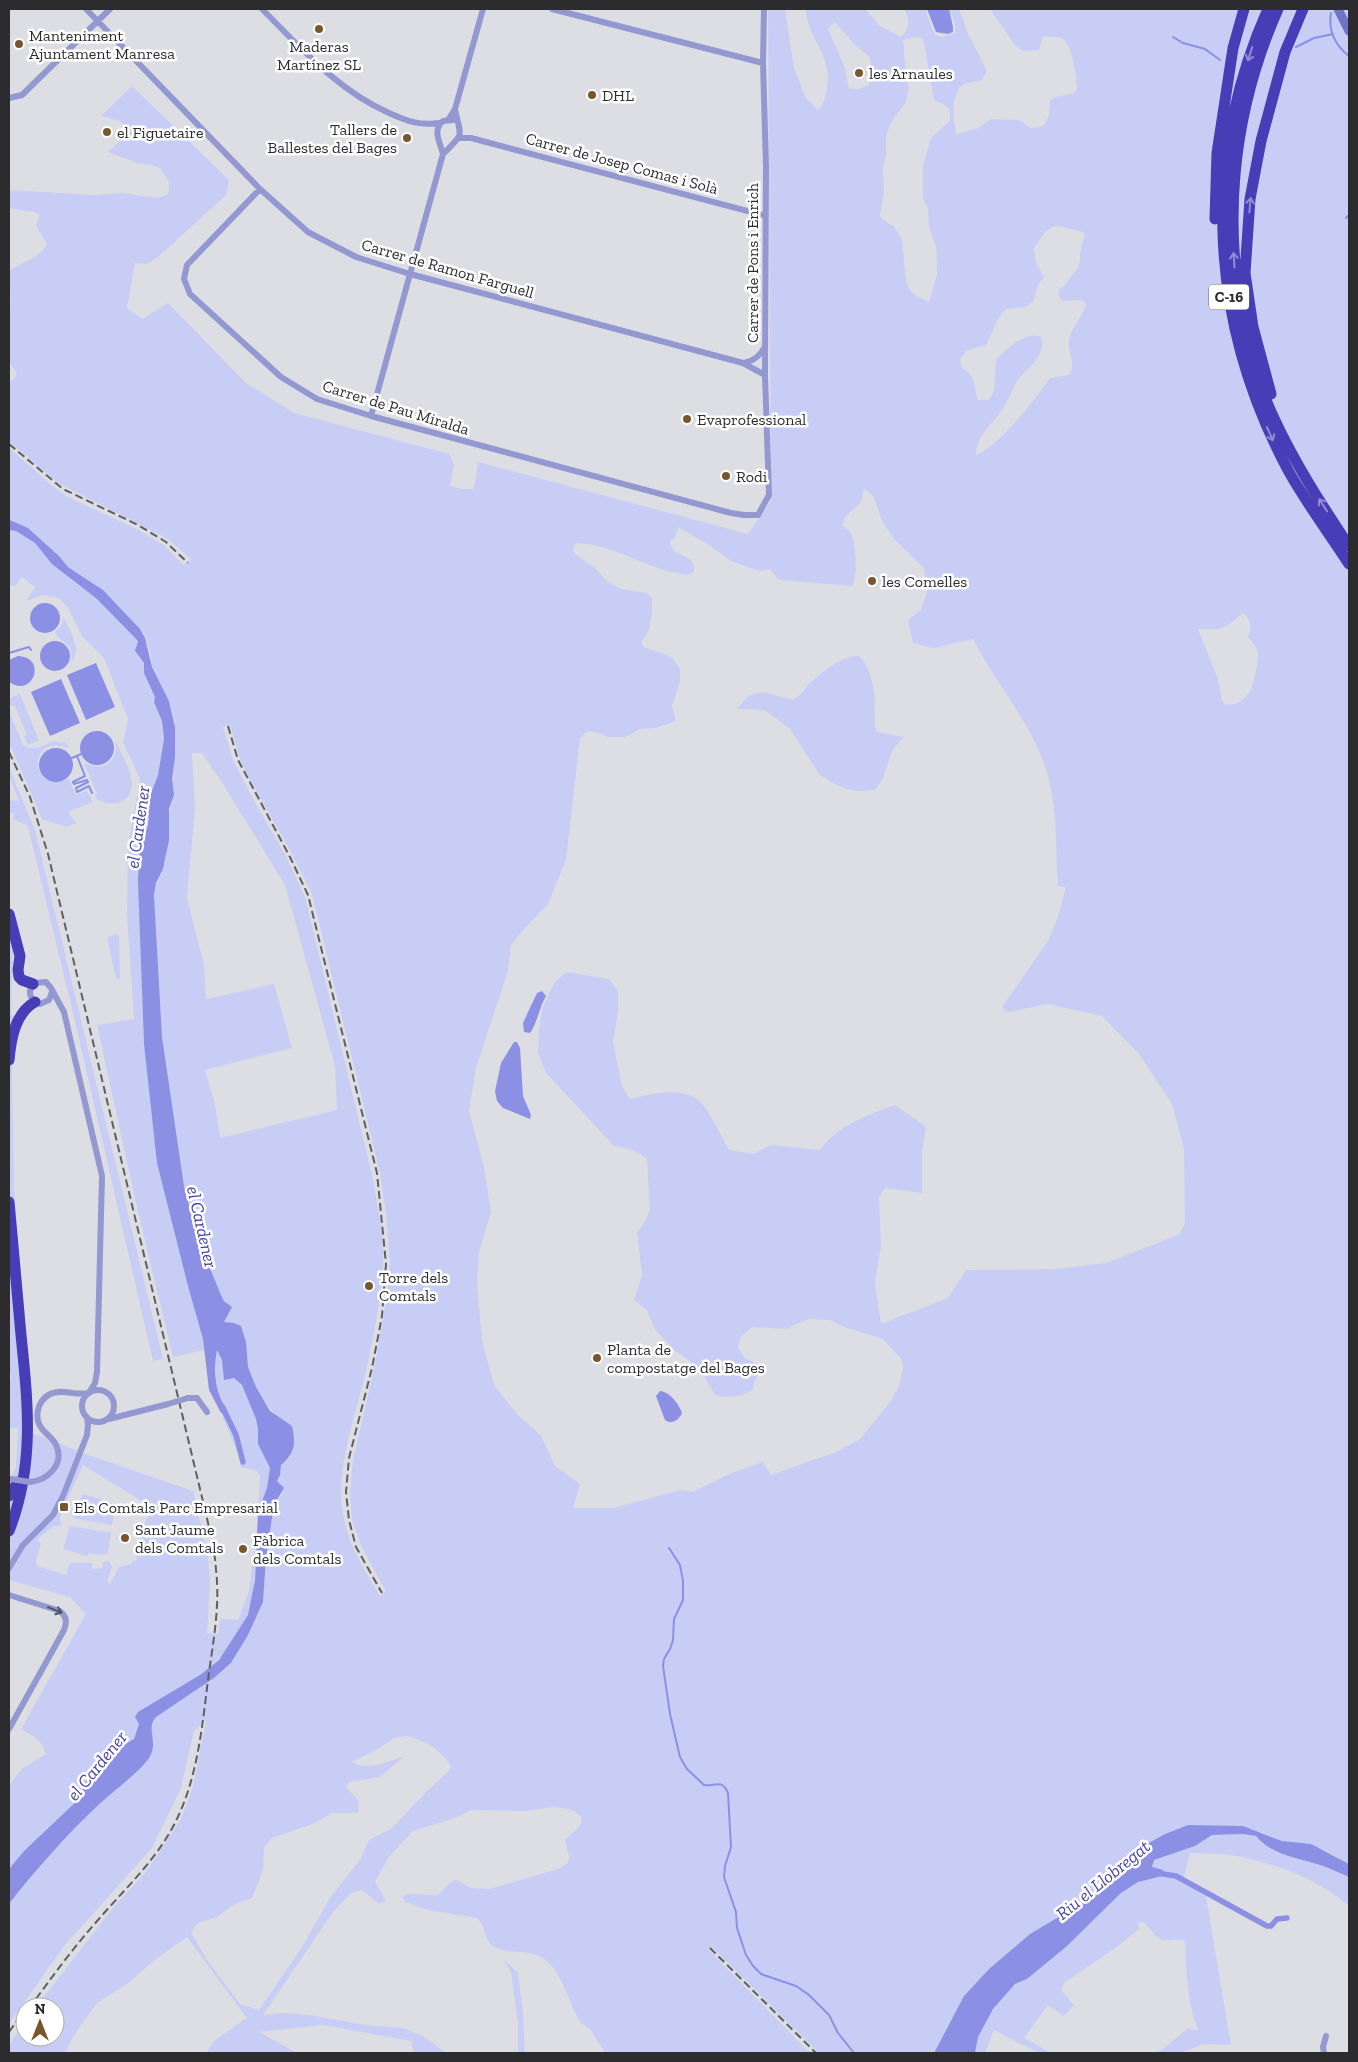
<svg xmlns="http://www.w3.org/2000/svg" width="1358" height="2062" font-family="'Zilla Slab',serif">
  <rect width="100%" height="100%" fill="#dddee4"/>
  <path fill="#c8cdf6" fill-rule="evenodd" d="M768,9H785L794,68L806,98L818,110C824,104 826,96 827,88C833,53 806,39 806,9H865L879,25L900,37C911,30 909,20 905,9H925C929,18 931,26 935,35L942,37L955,33V24L950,11L952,9H959L969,36L986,69V73L981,81C975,82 969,82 965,84C949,91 954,121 956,134L979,128L990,119L1019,120L1031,128L1040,127L1044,125L1049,116L1050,101L1055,97L1074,93L1077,89C1077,79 1072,43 1063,39C1057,36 1050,38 1043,36L1039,50L1023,51L1015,45L990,9H1349V1864L1326,1851L1282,1841L1261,1832L1188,1825L1165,1834L1143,1846L1114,1879L1099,1893L1030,1934L989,1969L964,1996L934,2053H819L712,1947L709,1950L810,2053H605L591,2030L581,2023L578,2018C565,1995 559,1957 529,1953C517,1951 502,1953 492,1945C484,1939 485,1925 477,1918L428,1910L405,1902L402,1897L407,1894L438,1895L451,1882L456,1880L472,1888L490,1889L558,1869L568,1863L569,1857L565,1840C572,1832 581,1830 582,1818L573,1810L555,1807L524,1811L471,1810L455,1818L413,1831L389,1857L375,1882L386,1901L379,1904L362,1890L351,1893L333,1912L263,2015L283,2013L310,2015L366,2025L403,2028L423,2036L446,2053H414L411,2041L323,2025L259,2032L297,2053H206L214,2041L247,2018L187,1937L152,1962L130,1982L97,2003L74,2035L65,2053H9V2045L25,2022V2037H55V2007H36L116,1904L146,1872L181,1819L193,1786L206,1720L194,1731L181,1788L152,1848L65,1945L9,2024V1904L47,1858L91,1811L147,1761L151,1726L156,1717L214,1678L231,1663L248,1635L263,1602L266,1558L274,1505L283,1493L277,1482L280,1475L281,1465L289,1458L293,1438C277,1415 256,1397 248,1369C245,1354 246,1341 241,1326L234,1323H224L227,1304L221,1295L203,1255L184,1186L162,1037L154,895C155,885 160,878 163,869C171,846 164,821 173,799L172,778L175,758V722L169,700L152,667L150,651L143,633L114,601L89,580L68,567L59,556L28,528L10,520L9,517V448L55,488L68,497L137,529L164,545L183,565L191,559L168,539L58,483L9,441V383L15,378L17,373L9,362V311C12,305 9,281 9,271C22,261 40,259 47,244L36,226L40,215L34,212L9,208V190L94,195L123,193L157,198L166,195L169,192V182L161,169L152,165L137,163L108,152L124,137L128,128L120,121L101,116L132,86L229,180L226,195L158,257L147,264L135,263L127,308L142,319L168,303L246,383L294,413L449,454L454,464L450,486L462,489H474L478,462L748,534L771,501ZM835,22L854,44L870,57L871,75L869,85L859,89H849L845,68L828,29ZM917,37L922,38L924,43L934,100L943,104L950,110V121L931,138L923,166V199L928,208L929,228L936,247L937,262V275L929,302L916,296L910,290L906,281L902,239L894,227L882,219L880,215L884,191L883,170L886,155V136L891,122L906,102L909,88L906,74L903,40ZM1058,226L1083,232L1085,235L1081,247L1079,267L1063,287L1059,289V297L1062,301L1082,300L1086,304C1083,317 1071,327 1069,340C1067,353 1077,363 1069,375L1050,378C1037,397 997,449 976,455C976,435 993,424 1003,409C1009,400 1011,390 1017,381C1027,367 1044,360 1042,340L1039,336C1023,332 1007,349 996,360L994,391L989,400H978C973,387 977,376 962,368L960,359L966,351L986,345L999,317L1006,309L1025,307L1033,302L1039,283L1044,277L1036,263L1034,248C1041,238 1046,227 1058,226ZM864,488L874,497L881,519L893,538L924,568L927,591L921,610L908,620L913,643L934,648L973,639C998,688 1038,730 1050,784C1058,819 1055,851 1058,886L1065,887V891L1058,917L1048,941L1002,1007L1007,1012L1047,1004L1102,1016L1139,1054L1172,1104L1184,1149L1185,1223L1180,1234L1106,1263L1057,1269L966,1270L948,1298L881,1324L875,1283L881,1246L879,1197L885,1188L922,1193V1151L926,1127L895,1105C867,1115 839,1125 820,1150L771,1145L753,1154L729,1150C723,1139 708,1107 698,1100C680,1086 650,1094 630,1099L622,1086L613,1042L618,1012V991L609,979L566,972L554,983L543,1007L539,1028L538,1053L546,1073L614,1146L634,1150L647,1159L650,1210L645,1222L637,1232L642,1275L634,1300L646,1309L655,1329L673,1349L699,1368L715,1395C727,1399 742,1396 753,1390C753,1377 761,1376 762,1366L745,1358L738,1348L741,1337L752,1327L786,1329L809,1319L830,1320L844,1327L883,1339L902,1360L903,1369L899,1386L891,1401L860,1439L836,1452L771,1475L763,1462L732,1473L692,1492L680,1490L614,1508H573L580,1484L555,1466L541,1436L517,1414L494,1385L482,1340L477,1284L479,1252L491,1212L484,1167L469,1111L476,1068L508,971L511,945L525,928L548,904L566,860L580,738L588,731L598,733L608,737H625L640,729L656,728L676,721L672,706L680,681V669L672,658L667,655L643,647L642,641L649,630L652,611V598L647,593L621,589L608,582L594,567L575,554L573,548L576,543C615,544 649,571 688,575L694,572C696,551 672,560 670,541L675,538L678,527L709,545L731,561L759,571L770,569L776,577L780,580L852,586C858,577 856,543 851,533C849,530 845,528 842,525L846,516L861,502ZM1243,613C1252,620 1252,628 1248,637C1251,641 1256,646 1257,650C1259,657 1257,664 1256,670C1253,687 1248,705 1226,705L1222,701L1218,679L1198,629H1219L1230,624ZM230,725L240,759L249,778L291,852L312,894L380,1173L386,1213L390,1263L387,1296L374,1369L353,1460L350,1493L352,1520L362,1548L386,1591L380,1596C366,1572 352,1551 345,1524C332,1473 356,1417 367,1367C374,1334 381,1299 383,1266C385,1236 377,1204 372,1175L305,897L286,856L254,801L233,760L223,727ZM192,753H202L223,784L285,885L335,1066L337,1110L220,1138L215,1104L205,1070L292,1048L274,984L206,999L204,965L187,898L195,808ZM407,1736C425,1740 441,1750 451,1766L449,1771L427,1791L392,1828L369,1840L361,1858L330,1898L302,1947L259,2010L240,2004L207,1960L191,1932L198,1923L217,1917L235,1904L252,1898L263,1870L264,1847L272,1838L315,1823L332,1813H358L359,1801L346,1787L349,1782L380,1777L404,1756C390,1761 365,1772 352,1762L378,1749L394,1738Z
    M9,530L16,531L35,543L69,578L97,599L138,641L136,645L137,655L144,663V673L155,697L154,702L161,716L164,739L158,775L150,796L148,826L139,845L138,883L144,1044L150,1088L203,1339L204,1350L173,1357L138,1212L97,1025L134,1019L127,914L128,845L140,779L123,742L128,719L104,658L82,636L68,608L59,598L42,595L26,601L35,587L22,577L15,586L9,585Z
    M64,618C72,636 83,649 69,667L72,661L70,647L59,638L55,632L62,625Z
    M859,656C877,675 875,703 875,727L877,732L904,737L893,749L883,778L875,790L860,791L847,789L832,783L819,774L790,729L766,711L750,709H737L748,696L763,692L793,700C801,696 804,689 810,683C824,671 840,656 859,656Z
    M20,694L39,740L28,745L24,736L27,735L15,706H11L9,701L12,697Z
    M9,711L23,745C33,752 44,745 54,741L61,743L65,742L69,748C27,731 28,796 69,779L76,795L87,791L93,802L68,812L76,823L67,827L42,819L9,742Z
    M116,741C122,756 143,787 124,800C114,806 107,803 97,800L95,795L97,794L84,763C105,772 117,763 116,741Z
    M9,768L35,830L163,1359L153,1361L74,1017L29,831L27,825L13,819L14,813L9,812V800L19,801L9,775Z
    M9,898L13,951L11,1013L17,1027L12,1049V1073L14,1189L32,1433L86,1454L193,1491L208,1556L210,1582L207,1633L218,1634L220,1619L238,1620L249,1591L255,1544C255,1567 256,1594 248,1617C233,1658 173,1697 139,1724L134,1739L117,1749L87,1778L80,1798L24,1851L9,1869V1785L22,1769L46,1754C42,1740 33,1736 21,1729L86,1614L70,1597L9,1580V1481L16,1467L18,1428H9V1388L11,1377L9,1367ZM83,1465L153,1508L143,1526L136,1561H133L131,1564L119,1567L110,1584L107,1582L112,1567L109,1561L102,1562L103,1568L92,1569V1563H70L66,1575L37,1566L36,1560L41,1543L37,1540L53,1526H61L60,1516Z
    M117,934L119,937L120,979H116L107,937Z
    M216,1349L222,1360L224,1380L234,1378L242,1385L256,1419L258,1429V1444L270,1468L267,1488L258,1512L260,1476L256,1470L241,1467L239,1456L221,1413L227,1410C214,1389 215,1373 216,1349Z
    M83,1494L116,1504L112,1525L73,1518Z
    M70,1526L111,1533L108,1553L102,1555L89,1553L87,1556L63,1549Z
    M1243,1834L1256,1836C1271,1855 1299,1858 1320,1865C1330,1868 1339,1873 1349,1877V1906C1318,1879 1277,1864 1237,1856C1222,1853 1206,1854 1190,1853L1183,1882L1206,1896L1231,2045L1204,2044L1180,2053H1153L1163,2049L1187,2029L1198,2030C1187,2001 1186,1972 1185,1941C1177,1938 1171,1941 1163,1940C1156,1938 1149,1928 1144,1922L1138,1923L1139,1929L1118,1946L1064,1983L1061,1990L1074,2005L1064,2016L1048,2005L1024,2038L1051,2053H1039L994,2030L985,2053H975L977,2037L993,2009L1015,1984L1027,1979L1066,1947L1121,1893L1138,1882L1162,1875L1151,1867L1154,1860L1195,1846L1212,1835Z
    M503,1959L518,1973L523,2012L525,2053H518V2024L511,1972Z"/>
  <path fill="#8b90e5" d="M927,9H949L953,27V32L948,34L936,32Z
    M9,517L10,520L28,528L59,556L68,567L103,590L140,629L145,638L152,667L169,701L175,727V758L172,778L174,795L169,809V840L163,869L156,883L154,895L162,1037L184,1186L197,1237L221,1295L224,1301L232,1307L224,1322L234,1323L241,1326L246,1342L248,1367L256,1387L270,1411L292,1426C296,1444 295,1453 281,1465L280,1475L277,1481L284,1488L274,1505L266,1558L263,1602L248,1635L231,1663L214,1678L156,1717C144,1731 162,1743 146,1762C130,1780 109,1794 92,1811C62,1840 34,1872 9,1904V1869L24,1851L80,1798L89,1773L102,1764L117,1749L134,1739L139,1724L135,1717L138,1712L200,1675L219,1660L248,1615L255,1580L258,1512L267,1488L270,1468L258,1444V1429L256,1419L242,1385L234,1378L224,1380L222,1360L217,1350C213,1372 215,1392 227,1410L221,1413L209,1390L203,1339L188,1286L157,1163L144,1044L138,883L139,845L148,826L150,796L158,775L164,739L162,721L154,702L155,697L144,673V663L135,651L138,641L97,599L52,564L35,543L16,531L9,530Z
    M30 618a15 15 0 1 1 30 0a15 15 0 1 1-30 0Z
    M40 656a15 15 0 1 1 30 0a15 15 0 1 1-30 0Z
    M18,656C48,657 33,699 9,682V660Z
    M96,663L115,707L86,720L67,675Z
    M61,679L80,723L50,736L31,692Z
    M80 748a17 17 0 1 1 34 0a17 17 0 1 1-34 0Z
    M39 765a17 17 0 1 1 34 0a17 17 0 1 1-34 0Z
    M542,991L546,996C539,1008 537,1024 530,1033L524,1032L523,1023L537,993Z
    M514,1042H517L520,1048L523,1096L531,1115L530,1119L503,1108L497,1101L495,1091L501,1063Z
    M660,1391C670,1392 679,1404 682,1413C679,1420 672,1425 665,1420L656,1396Z
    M1188,1825L1243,1826L1282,1841L1311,1844L1349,1864V1877C1339,1873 1330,1868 1320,1865C1299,1858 1271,1855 1256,1836L1243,1834L1212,1835L1195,1846L1154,1860L1152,1867L1163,1870L1162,1876L1138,1882L1121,1893L1066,1947L1027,1979L1015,1984L993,2009L978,2037L975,2053H934L964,1996L989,1969L1030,1934L1099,1893L1114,1879L1143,1846L1165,1834Z"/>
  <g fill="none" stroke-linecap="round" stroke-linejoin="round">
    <path stroke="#8b90e5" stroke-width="2" d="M1331,13C1328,31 1335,45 1349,56
      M1173,37L1183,43L1205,49L1220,60
      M1296,47L1314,38L1333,34
      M1346,218L1349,215
      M9,653L29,647L31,650
      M77,756L85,776L73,782L74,784L87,780L88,782L76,788L77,792L89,786L92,793
      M72,758L81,754
      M669,1548L680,1565L683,1581V1600L674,1619L673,1640L670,1649L664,1659L663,1666L670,1714L680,1757L687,1769L704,1785C714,1787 722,1778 728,1793L731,1847L725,1866L724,1877L736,1912L737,1928L746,1955L753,1966L761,1974L796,1986L809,1995L829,2015L838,2033L854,2053"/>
    <path stroke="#8b90e5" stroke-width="5.5" d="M222,1406L236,1435L243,1462
      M1157,1873L1176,1876L1267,1926H1271L1277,1919L1287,1918"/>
    <path stroke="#9398d1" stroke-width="6" d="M86,9L260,189L308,232L356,257L410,274L743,363L765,375
      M262,9C301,48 337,90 389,113C407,121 419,126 440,123
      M552,9L763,63
      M9,98L22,95L110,9
      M448,120L455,109L483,9
      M459,138H471L766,216
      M443,154C440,142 432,130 443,121L453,120
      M260,189L187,265L184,279L190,294L281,377L317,399L371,416L731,513L744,515H758L769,495L765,375L766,166L763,63L764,9
      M743,363C754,361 760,356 765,347
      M371,416L443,154C465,132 461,139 455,109
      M52,992L49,1000L40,1004L34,1001C28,995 29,988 35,983L46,982L51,988L64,1012L102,1176L97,1372L95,1383L90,1391
      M82 1406a16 16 0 1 1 32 0a16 16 0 1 1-32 0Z
      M188,1398H197L207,1412
      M109,1419L168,1404
      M30,1482C48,1480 65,1464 56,1445C53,1438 48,1436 43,1430C33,1419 37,1401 50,1394C62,1388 75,1396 88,1393
      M9,1568L23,1545L53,1515L63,1496L87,1435L88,1425L87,1417
      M9,1595L60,1611C67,1617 67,1622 64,1630L9,1729
      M1324,2053L1323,2047L1326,2036"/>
    <path stroke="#7074c7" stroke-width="9" d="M1338,9L1349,31"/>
    <path stroke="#473db7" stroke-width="11" d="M1268,9C1200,162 1210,325 1289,472C1307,504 1329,533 1349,564
      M1278,9C1231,115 1220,232 1249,344C1255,369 1262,393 1273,416C1294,462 1321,504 1349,546
      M1215,219L1217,153L1233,48L1244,9
      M1271,394L1253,327L1245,273L1250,199L1261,141L1285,52L1303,9
      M9,914L20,956L18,970L19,977L22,980L33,984
      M9,1060C11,1039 15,1013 35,1002
      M9,1202C13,1246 17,1291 21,1335C28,1404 35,1465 9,1531
      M9,1496L18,1482"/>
    <path stroke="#5f5f63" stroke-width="2" stroke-dasharray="8 4" stroke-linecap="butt" d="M9,444L63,489L138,525L166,542L188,563
      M228,726L238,760L290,857L308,895L377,1173L386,1264L382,1316L372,1368L349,1458L346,1492L349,1520L356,1547L382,1593
      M9,752L30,797L48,854L206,1514C210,1532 215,1551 216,1570C220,1603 214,1638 209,1672C202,1726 198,1784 170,1832C151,1865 122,1892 98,1920C73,1948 52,1977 30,2007
      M710,1948L816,2053
      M9,2032L25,2009"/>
    <path stroke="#9398d1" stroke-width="6" d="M168,1404L188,1398
      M11,1479L30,1482"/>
  </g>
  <defs><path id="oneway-shaft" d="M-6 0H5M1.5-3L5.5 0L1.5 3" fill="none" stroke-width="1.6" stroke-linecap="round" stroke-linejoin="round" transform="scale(1.25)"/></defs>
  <g stroke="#918bd4">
    <use href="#oneway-shaft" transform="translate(1250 54) rotate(108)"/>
    <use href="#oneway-shaft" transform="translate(1250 205) rotate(-85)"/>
    <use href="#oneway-shaft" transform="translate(1234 260) rotate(-94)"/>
    <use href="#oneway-shaft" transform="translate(1270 434) rotate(66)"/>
    <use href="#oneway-shaft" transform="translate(1323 505) rotate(-123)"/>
  </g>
  <use stroke="#505268" href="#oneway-shaft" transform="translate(55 1610) rotate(22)"/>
  <g fill="#79572e" stroke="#fff" stroke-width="2">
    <circle cx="319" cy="29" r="5"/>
    <circle cx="19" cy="44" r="5"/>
    <circle cx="859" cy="73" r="5"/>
    <circle cx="592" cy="95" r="5"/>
    <circle cx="107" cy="132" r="5"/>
    <circle cx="407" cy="138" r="5"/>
    <circle cx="687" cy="419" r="5"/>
    <circle cx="726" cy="476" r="5"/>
    <circle cx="872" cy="581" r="5"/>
    <circle cx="369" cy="1286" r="5"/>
    <circle cx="597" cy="1358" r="5"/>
    <rect x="59" y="1502" width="10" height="10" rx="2.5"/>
    <circle cx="125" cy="1538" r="5"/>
    <circle cx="243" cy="1549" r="5"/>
  </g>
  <g text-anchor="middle" stroke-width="5" stroke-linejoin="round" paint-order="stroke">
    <rect fill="#fff" stroke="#6b6b6d" stroke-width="1" x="1209" y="284.5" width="40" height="25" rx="4"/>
    <g font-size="15" font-weight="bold" fill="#2c2c2f">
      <text x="1229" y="302">C-16</text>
    </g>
    <g font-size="16" fill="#2c2c2f" stroke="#fff" text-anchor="start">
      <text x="29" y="41">Manteniment<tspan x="29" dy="18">Ajuntament Manresa</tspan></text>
      <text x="319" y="52" text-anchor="middle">Maderas<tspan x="319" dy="18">Martínez SL</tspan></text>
      <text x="869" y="79">les Arnaules</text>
      <text x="602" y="101">DHL</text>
      <text x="397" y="135" text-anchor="end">Tallers de<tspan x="397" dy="18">Ballestes del Bages</tspan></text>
      <text x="117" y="138">el Figuetaire</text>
      <text x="697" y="425">Evaprofessional</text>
      <text x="736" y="482">Rodi</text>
      <text x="882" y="587">les Comelles</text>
      <text x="379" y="1283">Torre dels<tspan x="379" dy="18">Comtals</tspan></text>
      <text x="607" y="1355">Planta de<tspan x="607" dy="18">compostatge del Bages</tspan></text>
      <text x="74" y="1513">Els Comtals Parc Empresarial</text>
      <text x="135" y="1535">Sant Jaume<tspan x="135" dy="18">dels Comtals</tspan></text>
      <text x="253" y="1546">Fàbrica<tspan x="253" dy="18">dels Comtals</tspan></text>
    </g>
    <g font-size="16" fill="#2c2c2f" stroke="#fff">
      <text transform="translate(622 163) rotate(15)" y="6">Carrer de Josep Comas i Solà</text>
      <text transform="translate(752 263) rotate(-90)" y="6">Carrer de Pons i Enrich</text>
      <text transform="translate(448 268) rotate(16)" y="6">Carrer de Ramon Farguell</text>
      <text transform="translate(396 407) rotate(17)" y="6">Carrer de Pau Miralda</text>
    </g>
    <g font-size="18" font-style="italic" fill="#4642a5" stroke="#fff">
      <text transform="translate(138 827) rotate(-82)" y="6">el Cardener</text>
      <text transform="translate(202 1227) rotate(77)" y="6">el Cardener</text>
      <text transform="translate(97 1766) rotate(-51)" y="6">el Cardener</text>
      <text transform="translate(1103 1880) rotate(-39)" y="6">Riu el Llobregat</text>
    </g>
  </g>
  <rect width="1358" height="2062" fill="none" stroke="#2c2c2f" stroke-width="20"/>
  <g transform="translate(40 2022)"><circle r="24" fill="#ffffff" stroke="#ababac"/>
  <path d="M0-4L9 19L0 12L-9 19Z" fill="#79572e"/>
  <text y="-8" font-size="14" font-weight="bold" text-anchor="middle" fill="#2c2c2f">N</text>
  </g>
</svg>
